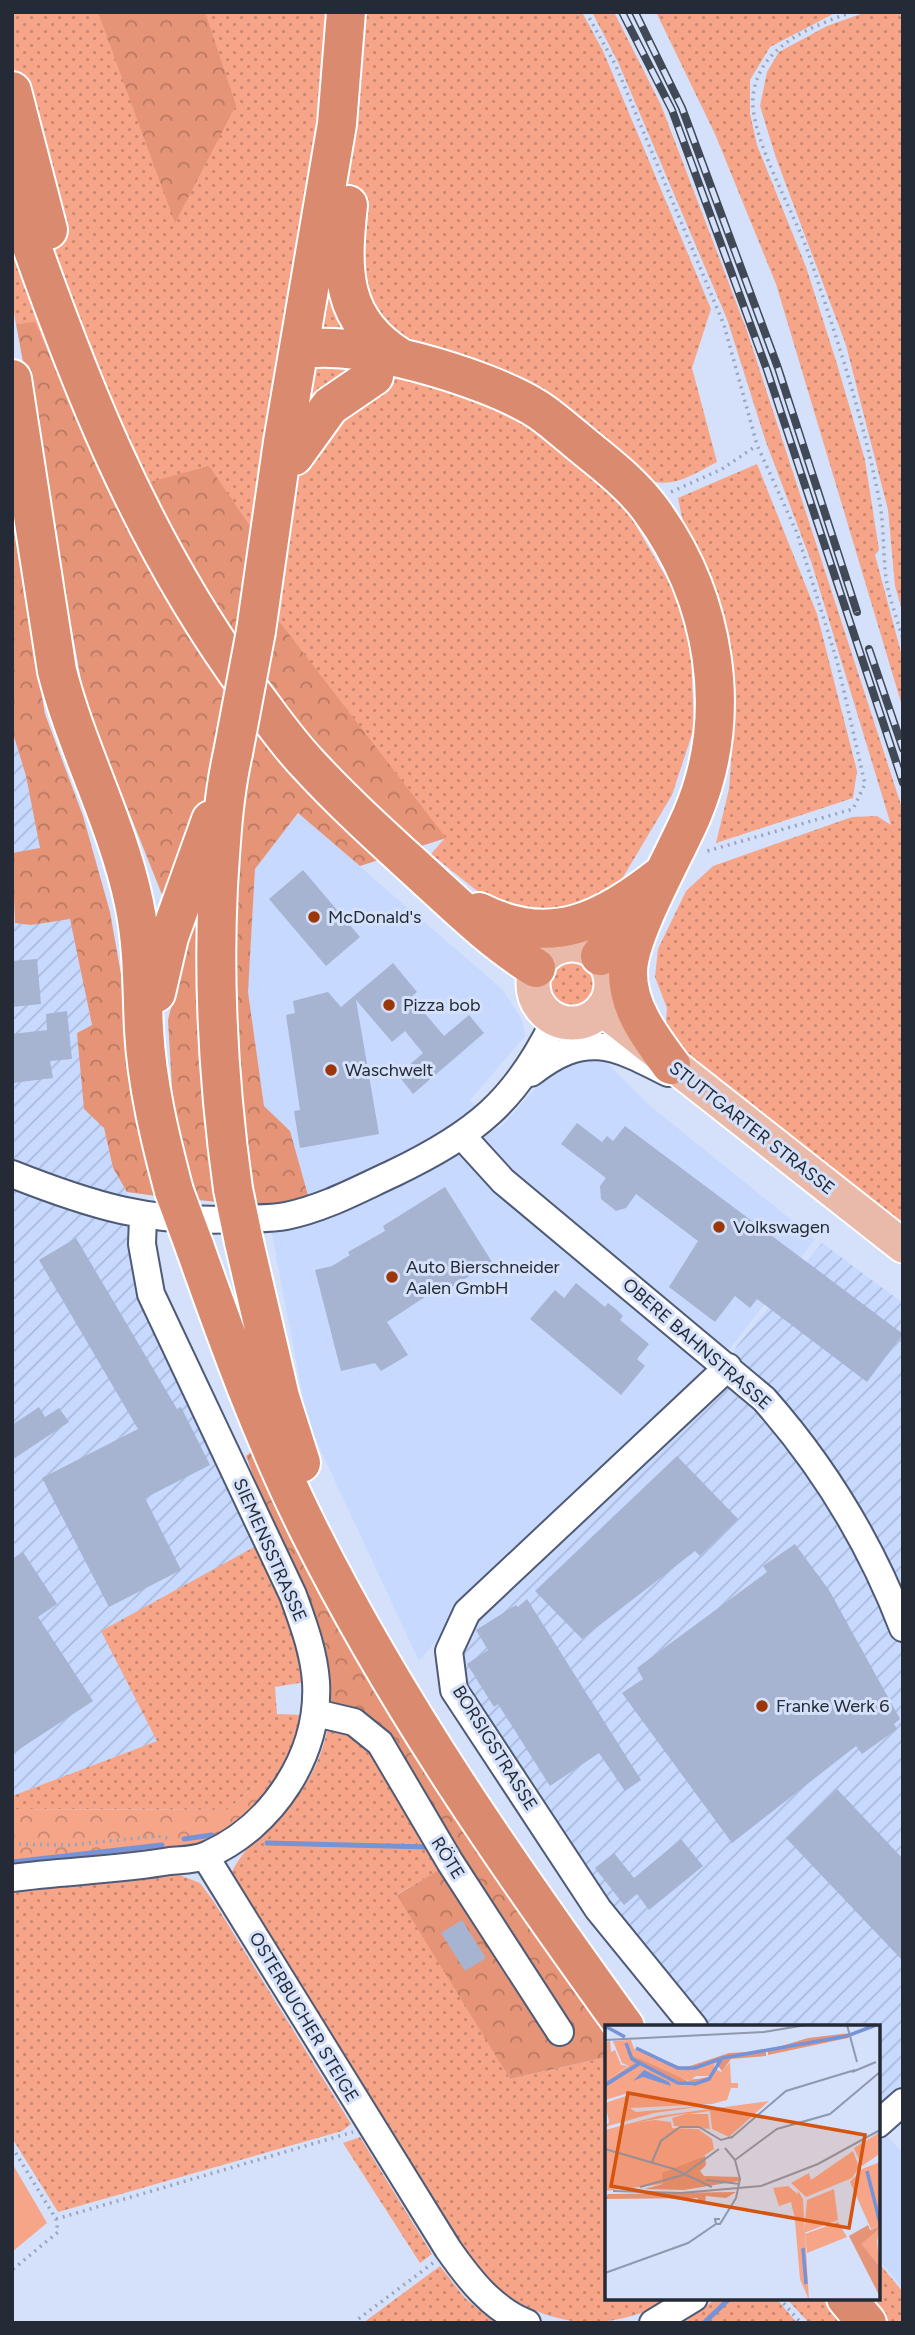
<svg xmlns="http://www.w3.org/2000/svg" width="915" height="2335" font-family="Figtree,sans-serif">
  <defs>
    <pattern id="industrial-furrows" width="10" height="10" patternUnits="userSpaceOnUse" patternTransform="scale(1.75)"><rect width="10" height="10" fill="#c7d9ff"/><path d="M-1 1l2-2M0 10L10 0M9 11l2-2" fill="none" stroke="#abbadb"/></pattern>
    <pattern id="grass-dots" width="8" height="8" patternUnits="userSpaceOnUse" patternTransform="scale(1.75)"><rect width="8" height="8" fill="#f6a589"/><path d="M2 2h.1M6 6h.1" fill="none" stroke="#c78771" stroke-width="1.8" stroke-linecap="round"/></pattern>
    <pattern id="forest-crowns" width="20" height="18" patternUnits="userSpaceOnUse" patternTransform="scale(1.75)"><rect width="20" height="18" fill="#e59477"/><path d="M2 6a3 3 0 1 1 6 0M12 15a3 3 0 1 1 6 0" fill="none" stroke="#b97962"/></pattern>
    <pattern id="park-crowns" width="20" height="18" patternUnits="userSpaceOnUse" patternTransform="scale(1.75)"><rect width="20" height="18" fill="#f6a589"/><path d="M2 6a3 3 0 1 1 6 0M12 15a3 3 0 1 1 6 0" fill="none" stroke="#c78771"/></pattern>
  </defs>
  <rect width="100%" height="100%" fill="#d5e1fa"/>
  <path fill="#c7d9ff" d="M298,813L502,989L522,1020L525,1036L470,1100L499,1129L555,1067L582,1056L606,1062L649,1105L815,1239L712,1372L463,1609L419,1661L308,1423L272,1235L269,1207L290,1131L264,1106L248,992L255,869Z
    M880,2129L903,2153V2289L878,2258Z"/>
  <path fill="url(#industrial-furrows)" d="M12,730L26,776L40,848L12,853Z
    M12,912L15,923L31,925L70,918L92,1025L84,1108L104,1128L113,1168L127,1192L159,1279L277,1535L157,1741L12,1796Z
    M822,1243L903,1303V2089L878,2109V2027H707L602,1917L460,1687L455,1653L471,1616L725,1381L736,1347Z"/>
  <path fill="url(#grass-dots)" d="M12,12H582L603,51L711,309L692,368L717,462C691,475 673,490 644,479L628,512L673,589L691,648L694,728L672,795L619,884L573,909L529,913L486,898L431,854L445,838L138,483L110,493L35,323L16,324L12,299Z
    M592,12H614L661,105L747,331L903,811V1223L665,1036L667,1008L655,977L658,949L686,891L713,866L852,817L877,816L891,825L811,561L766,442L727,319L618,62Z
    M656,12H837L770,47L750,80V114L757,145L806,267L837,364L865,460L879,550L875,555L903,660V709L776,284L715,134Z
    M866,12H903V614L895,586L888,510L846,345L776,158L760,106L767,72L779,52L827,26Z
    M757,464L817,614L857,771L853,798L716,843L729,789L734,726L723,628L686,537L678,498Z
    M545 984a26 26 0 1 1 52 0a26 26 0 1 1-52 0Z
    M258,1545L287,1608L305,1682L275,1687L277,1714L306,1715L275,1787H254L227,1810L12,1809V1796L157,1741L101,1631Z
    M331,1710L362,1719L458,1859L398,1894L510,2079L607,2057V2298H677C620,2326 573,2333 516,2301C469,2275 413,2172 383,2124C332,2042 280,1959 229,1877C248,1839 267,1833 292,1803C315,1775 326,1746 331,1710Z
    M174,1873L200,1883L214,1902L351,2124L342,2131L58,2212L12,2138V1889Z
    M360,2137L432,2254L420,2263L343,2143Z
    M878,2262L903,2292V2323H890L869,2298H878Z
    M440,2266L465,2298L495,2323H363Z
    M717,2298H776L797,2323H683Z
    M786,2298H822L844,2323H809Z"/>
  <path fill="url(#forest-crowns)" d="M98,12H205L236,105L175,223Z
    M35,322L110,493L209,466L254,532L275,616L446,838L360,866L298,813L255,869L248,992L264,1106L290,1131L309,1199L269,1207L198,1200L183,1163L173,1105L168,1020L185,952L85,702L16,324Z
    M12,519L45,714L83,816L110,912L128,1014L132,1095L156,1196L127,1192L113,1168L104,1128L84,1109L77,1033L92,1025L70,919L31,925L15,923L12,853L40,848L26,776L12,730Z
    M255,1449L607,2033V2057L510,2079L397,1895L457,1859L388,1740L331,1710L327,1678L246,1456Z"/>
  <path fill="url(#park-crowns)" d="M254,1787H275L238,1827L207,1845L12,1867V1809L227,1810Z"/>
  <path fill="#f6a589" d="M12,2163L47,2223L12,2252Z"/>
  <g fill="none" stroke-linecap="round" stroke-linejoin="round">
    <path stroke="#7693d7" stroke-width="5" d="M184,1839L212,1835
      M267,1843L428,1847
      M12,1862L162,1845
      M704,2323L730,2298"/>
  </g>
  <path fill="#a6b3d1" d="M303,870L360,937L326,966L269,899Z
    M37,959L41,1004L12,1007V961Z
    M393,963L417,992L411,997L444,1036L469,1015L484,1033L413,1094L398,1075L423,1053L405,1031L392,1042L356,1000L379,1134L300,1148L294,1111L300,1110L286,1015L295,1013L293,1001L328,992L341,1007Z
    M67,1011L72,1059L50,1061L53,1078L12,1083V1034L47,1030L46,1014Z
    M577,1123L602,1142L607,1136L613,1141L625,1126L903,1334L867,1382L757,1299L750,1308L735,1296L715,1322L669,1287L698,1241L636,1194L626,1208L616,1211L601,1199L600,1186L606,1178L561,1144Z
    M445,1187L492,1262L447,1290L443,1285L387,1322L408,1355L381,1371L375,1363L341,1371L315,1270L332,1266L350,1255L348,1252L385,1231L383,1226Z
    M76,1238L177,1409L181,1407L210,1465L145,1498L181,1570L109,1607L42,1478L138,1429L39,1260Z
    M576,1283L605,1307L608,1303L616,1309L623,1316L620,1320L649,1344L637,1359L645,1366L621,1395L530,1319L555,1290L564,1298Z
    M39,1407L45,1417L59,1408L69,1422L12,1460V1425Z
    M677,1456L738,1519L700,1556L695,1551L582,1639L535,1591Z
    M795,1544L829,1590L900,1719L894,1724L897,1729L862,1754L856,1746L732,1843L622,1693L643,1679L637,1668L767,1572L763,1566Z
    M23,1552L57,1604L38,1617L93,1701L12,1754V1559Z
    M527,1599L641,1780L625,1791L599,1753L550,1786L498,1704L494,1707L467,1664L488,1650L476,1630L516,1605L518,1607Z
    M837,1789L903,1859V1961L786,1838Z
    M681,1839L703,1866L649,1910L637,1894L624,1905L595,1868L614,1853L634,1878Z
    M462,1920L486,1958L465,1971L441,1933Z"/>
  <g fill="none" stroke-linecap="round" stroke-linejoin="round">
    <g stroke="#4f5b76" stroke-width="30">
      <path id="minor" d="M531,1073C585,1031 612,1044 668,1073
        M463,1137L503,1181L764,1399C825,1468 870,1542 903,1628
        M12,1174C93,1206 151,1224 239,1219C254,1218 271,1219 286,1216C325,1208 359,1189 394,1173C475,1134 516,1101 555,1020
        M316,1713L354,1722L380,1743L450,1862L560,2032
        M205,1856L448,2249C469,2279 492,2309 527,2323
        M12,1878C65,1871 118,1870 170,1861C182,1860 196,1860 207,1855C273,1826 320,1754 316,1682C314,1652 303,1623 293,1595L151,1294L142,1244L143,1217
        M694,2027L598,1909L454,1690L449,1651L467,1612L728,1367
        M878,2124L903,2102
        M653,2323L694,2298"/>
    </g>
    <g stroke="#fff" stroke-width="37">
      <path id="major" d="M533 984a39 39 0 1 1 78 0a39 39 0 1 1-78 0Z
        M602,1009L903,1246"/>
    </g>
    <g stroke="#fff" stroke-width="42">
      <path id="highway" d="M12,91L48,230
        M12,190C74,370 138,539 252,693C270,717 287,742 308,764C340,799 375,831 410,863C450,899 490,940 536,968
        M348,205C341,269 339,321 401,358
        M299,350C356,338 483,377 532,406C548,415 560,427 574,438C601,461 630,481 651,510C715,597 735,714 692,815C676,853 629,933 628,971C627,1007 650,1037 671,1065
        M12,379L57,671C77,750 117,822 134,903C143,945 142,987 144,1030C147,1085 160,1138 174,1191
        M294,456L330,406L374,376
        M256,631L283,442L337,124L346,12
        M479,912C552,949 604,920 663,874
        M600,956L636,911
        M156,993L169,937L211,820
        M233,1189C219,1088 213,987 218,886C221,841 223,797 233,753
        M244,1242L280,1397L301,1463
        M194,1245C228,1341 263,1438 309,1530C397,1706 510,1868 625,2027
        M846,2298L867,2323"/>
    </g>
    <path stroke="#9ba5ba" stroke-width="3.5" stroke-dasharray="2 5" stroke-linecap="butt" d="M586,12L616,66L724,325L757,445L797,533L837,661L865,784L853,809L704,852
      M852,12C811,27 759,45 753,96C749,137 795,213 809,255C836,335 864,420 880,504C884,528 883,553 886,578C889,598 897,619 903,639
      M671,492L722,469L756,446
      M12,1844L69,1845L157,1836L168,1838
      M12,2147L56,2219L58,2232L12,2270
      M56,2219L353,2132
      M779,2298L801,2323
      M353,2323L433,2263"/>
    <use href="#minor" stroke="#fff" stroke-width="26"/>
    <use href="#major" stroke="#e9b9a9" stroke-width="33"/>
    <use href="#highway" stroke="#da8b6f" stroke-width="38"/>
    <g stroke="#414856" stroke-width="8">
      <path id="rail" d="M622,12L672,110L767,370L903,783
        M635,12L682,108L778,368L857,612
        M869,649L903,749"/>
    </g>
    <use href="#rail" stroke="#d5e1fa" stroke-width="5" stroke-dasharray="16" stroke-linecap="butt"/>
    <g stroke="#fff" stroke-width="42" stroke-linecap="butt">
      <path id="highway-bridge" d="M233,753L256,631
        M233,1189L244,1242
        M174,1191L194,1245"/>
    </g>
    <use href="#highway-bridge" stroke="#da8b6f" stroke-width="38"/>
  </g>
  <g fill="#9c3709" stroke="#d5e1fa" stroke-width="2.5">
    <circle cx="314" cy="917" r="7"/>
    <circle cx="389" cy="1005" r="7"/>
    <circle cx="331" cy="1070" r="7"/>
    <circle cx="719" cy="1227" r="7"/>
    <circle cx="392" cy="1277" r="7"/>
    <circle cx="762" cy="1706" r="7"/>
  </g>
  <g text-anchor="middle" stroke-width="6" stroke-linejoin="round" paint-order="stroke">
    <g font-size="18" fill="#252b36" stroke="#d5e1fa" text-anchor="start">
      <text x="328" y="923">McDonald's</text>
      <text x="403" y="1011">Pizza bob</text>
      <text x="345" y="1076">Waschwelt</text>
      <text x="733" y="1233">Volkswagen</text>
      <text x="406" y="1273">Auto Bierschneider<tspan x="406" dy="21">Aalen GmbH</tspan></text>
      <text x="776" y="1712">Franke Werk 6</text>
    </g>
    <g font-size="18" fill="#252b36" stroke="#d5e1fa">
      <text transform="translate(752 1128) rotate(38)" y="6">STUTTGARTER STRASSE</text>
      <text transform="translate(697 1344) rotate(41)" y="6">OBERE BAHNSTRASSE</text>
      <text transform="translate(270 1550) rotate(66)" y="6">SIEMENSSTRASSE</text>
      <text transform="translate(495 1748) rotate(58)" y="6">BORSIGSTRASSE</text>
      <text transform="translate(448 1858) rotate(58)" y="6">RÖTE</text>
      <text transform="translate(304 2017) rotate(59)" y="6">OSTERBUCHER STEIGE</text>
    </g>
  </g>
  <g transform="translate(605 2025)">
    <rect width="275" height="275" fill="#d5e1fa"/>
    <path d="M26,15L29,24L72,45L84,46L110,36L109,43L116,47L125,37L126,58H133V63H126L122,75L107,79L25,83L31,87L107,80L49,88L0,102L4,97L0,78L21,71L23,75L22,70L20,69L0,75V63L36,39L75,60L87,61L108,51H91L87,54H93L88,57L51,45L31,32L26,31L29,38L24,41L17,38L8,16ZM5,16L6,27L10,25L16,40L23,41L0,57V17ZM164,76L124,112L107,104L105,86L84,89H103L105,104L69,101L67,93L83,88L30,98L50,95L66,97L67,103L93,104L107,114L109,124L58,159L0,166V105L53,91ZM275,107L273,130L257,141L249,123ZM248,126L254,142L247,153L201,172L186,158L204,148L206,155ZM275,137V201L266,204L245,157L257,144ZM183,161L195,171L190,194L186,177L174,181L168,163ZM229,164L233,195L199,208L202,175Z" fill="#f6a589"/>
    <path d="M245,8L243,13L163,30V25L203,13ZM29,24L79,43L124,28L161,26V31L126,34L117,46L110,37L84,46L72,45ZM22,28L83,56L108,51L92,60H75L35,40L0,63V57L29,38ZM100,131L101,140L95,146L99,151L134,152V156L79,165L40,164L58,159L57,148ZM131,167L121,173L101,171L100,177H93V173L0,174L3,169ZM263,200L265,205L275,201L261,224L275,242V272L244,211Z" fill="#e59477"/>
    <path d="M92 68a10 10 0 1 1 20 0a10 10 0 1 1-20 0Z" fill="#f6a589"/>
    <path d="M193,166L198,174L204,275L195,254L190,196Z" fill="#f6a589"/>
    <path d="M233,197L242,212L202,228L200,209ZM274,204L272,217L275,242L256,219Z" fill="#f6a589"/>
    <path d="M39,45L64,57L66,61L38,52L28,56Z" fill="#7693d7"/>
    <path fill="none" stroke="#7693d7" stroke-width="3.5" d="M0,1L20,12M21,18L27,34L73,58L90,59L104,54L117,33L242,11L271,0M31,23L73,43H90L115,34M0,60L34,39M262,146L275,198M198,223L201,259"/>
    <path fill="none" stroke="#8f98ac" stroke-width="2" d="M242,0L252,37M0,15L159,7L201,0M247,47L271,37M126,113L181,66L250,45M0,124L69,144L107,162M130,135L172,104L225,89L275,47M47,137L56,116L75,102H94L116,115L127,112M101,155L135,159M35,162L78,150L114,124M8,166L76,168L156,161L213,139L275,105M115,194H110L111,199H115L131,173L135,154L130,135L120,123M0,248L83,218L111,199"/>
    <path fill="#d45410" fill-opacity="0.15" stroke="#d45410" stroke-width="3.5" d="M23,68L260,110L244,203L6,161Z"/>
    <rect width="275" height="275" fill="none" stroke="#252b36" stroke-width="3.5"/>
  </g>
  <rect width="915" height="2335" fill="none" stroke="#252b36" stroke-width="28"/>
</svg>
